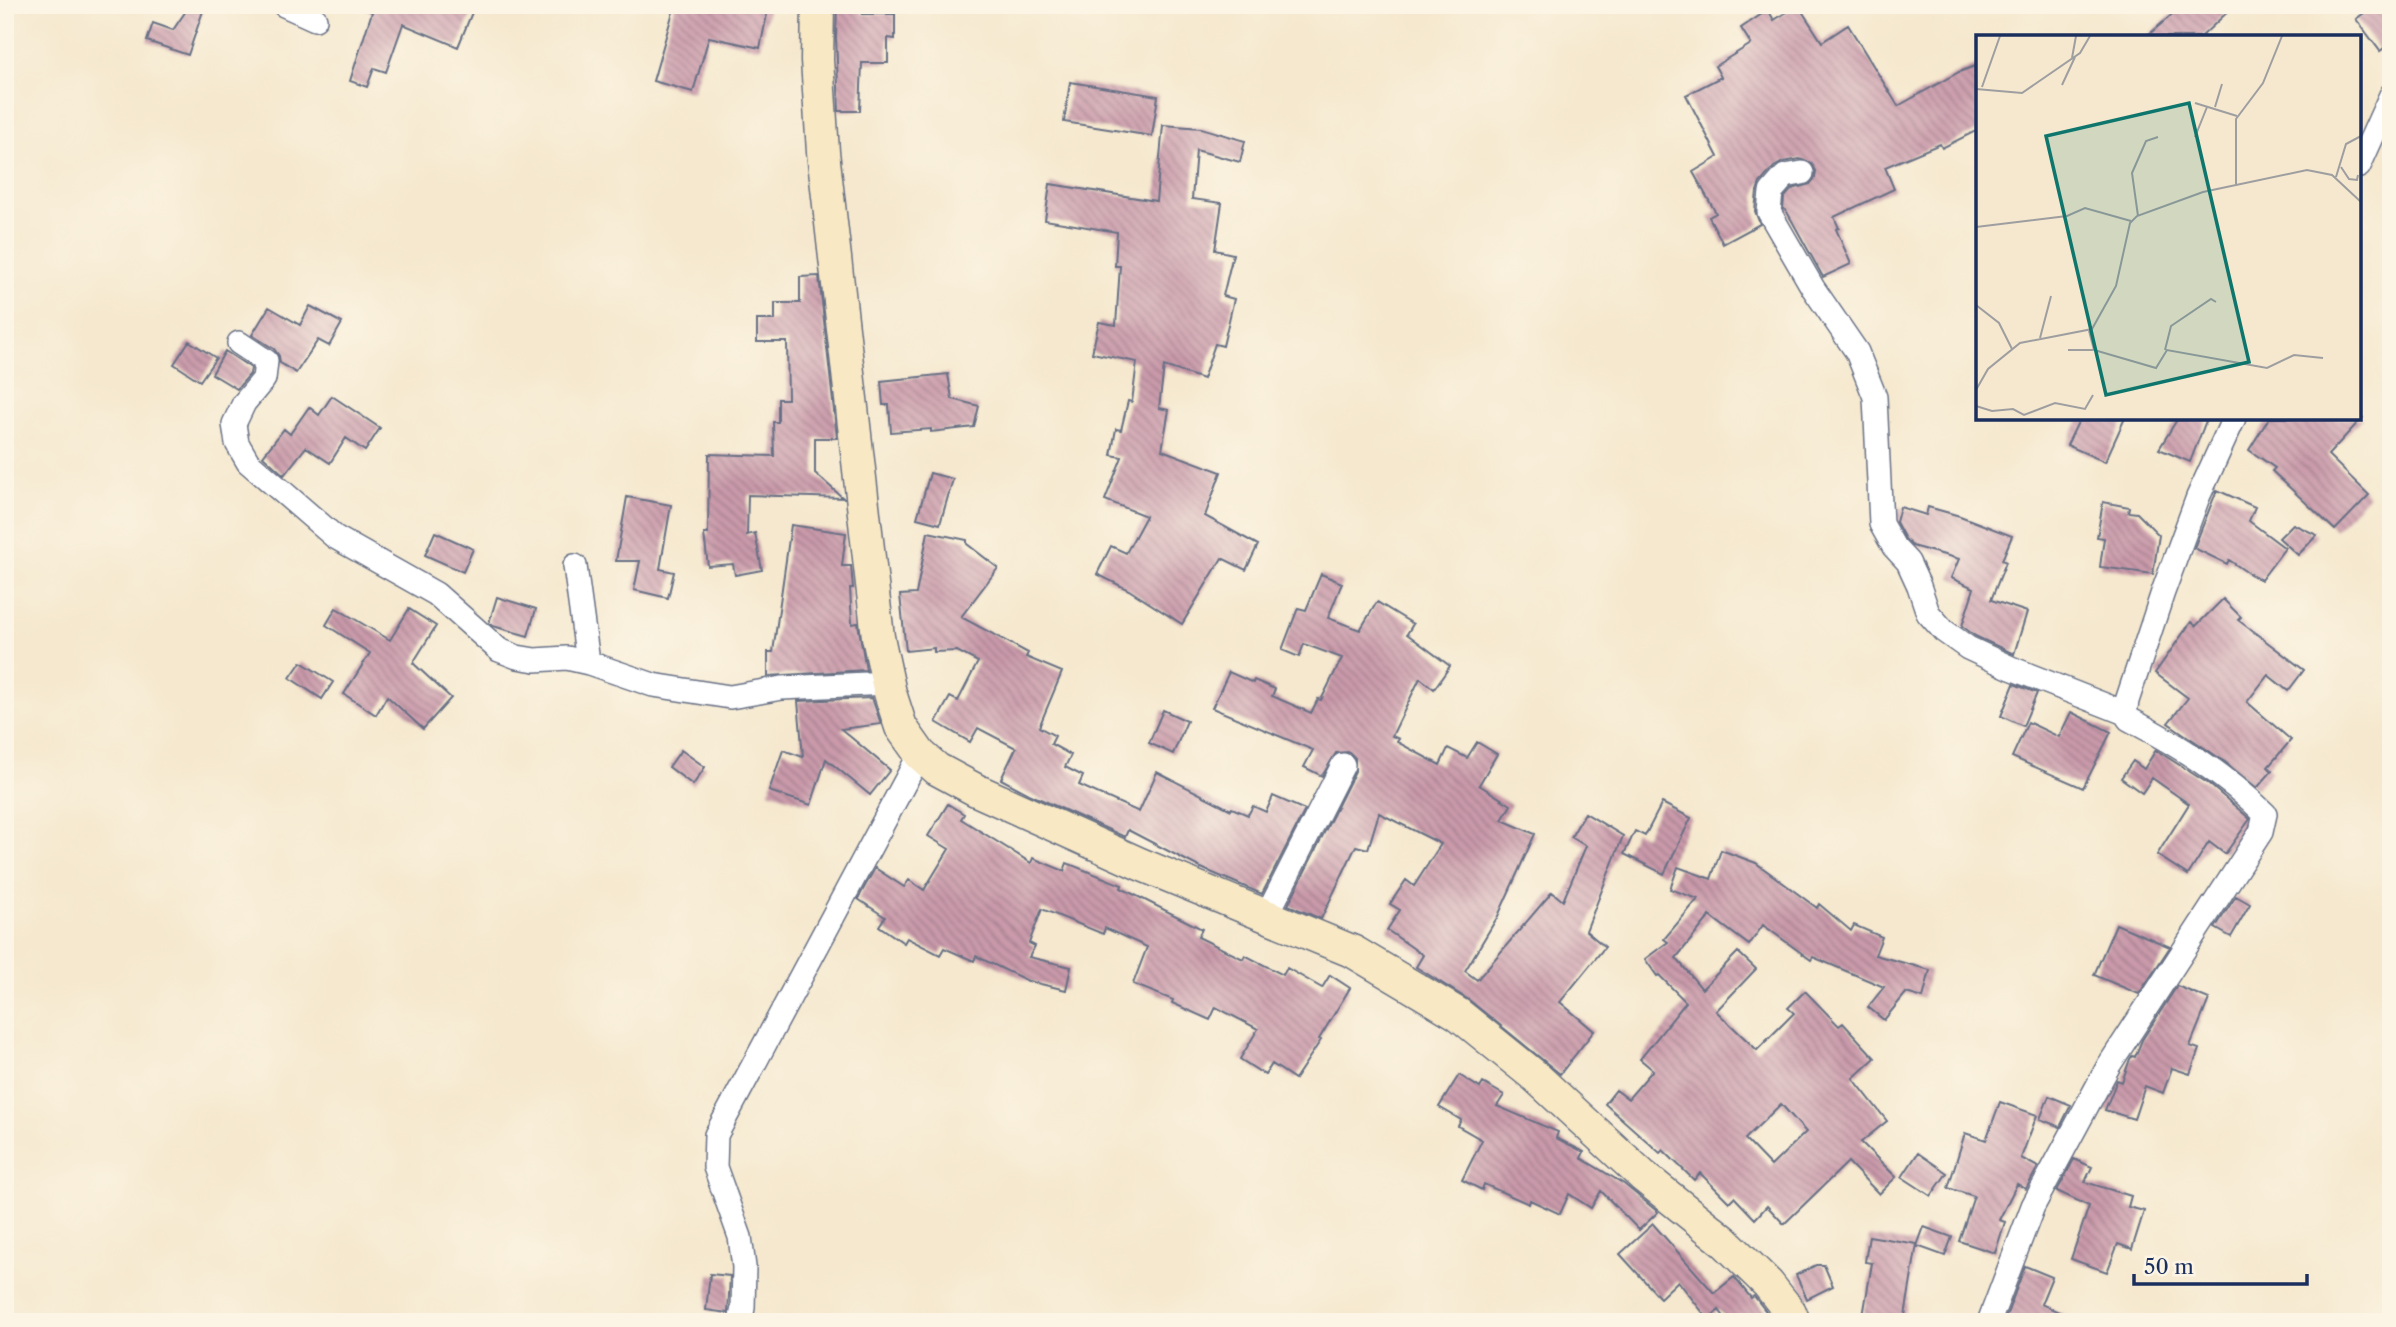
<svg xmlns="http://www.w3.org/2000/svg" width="2396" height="1327" font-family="'Libre Caslon Text',serif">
  <defs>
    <pattern id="building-back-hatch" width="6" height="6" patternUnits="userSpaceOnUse" patternTransform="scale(1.75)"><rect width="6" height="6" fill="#ca9aaa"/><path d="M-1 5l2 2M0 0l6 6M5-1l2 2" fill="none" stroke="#a37e8e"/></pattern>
  </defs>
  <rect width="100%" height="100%" fill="#fcf5e5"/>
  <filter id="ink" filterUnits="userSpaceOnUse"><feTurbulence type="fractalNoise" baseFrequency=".0143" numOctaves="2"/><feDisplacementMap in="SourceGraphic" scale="14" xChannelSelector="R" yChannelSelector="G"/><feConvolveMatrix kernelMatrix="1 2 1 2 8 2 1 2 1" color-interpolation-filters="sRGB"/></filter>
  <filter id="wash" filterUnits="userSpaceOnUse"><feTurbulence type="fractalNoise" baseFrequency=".00686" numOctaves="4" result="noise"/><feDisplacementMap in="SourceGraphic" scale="28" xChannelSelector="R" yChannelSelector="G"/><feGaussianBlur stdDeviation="1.57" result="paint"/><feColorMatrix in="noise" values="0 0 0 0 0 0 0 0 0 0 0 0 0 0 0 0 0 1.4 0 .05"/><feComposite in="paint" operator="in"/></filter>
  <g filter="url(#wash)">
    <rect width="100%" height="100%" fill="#f5e8ce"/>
    <g id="blocks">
      <path fill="url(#building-back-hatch)" fill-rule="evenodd" d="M190,5H205L188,55L147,41L153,23L173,30Z
        M358,5H475L458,47L403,24L386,72L374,68L367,87L350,81L372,12Z
        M675,5H769L760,48L709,37L693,92L653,81Z
        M837,5H862V14H895V39L888,38V63H862L860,111H839L836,37Z
        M1798,5L1822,42L1848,25L1898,106L1959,72L1978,65V130L1942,148L1940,144L1885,167L1894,189L1834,217L1839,228L1836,229L1851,264L1823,277L1786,210L1783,209L1784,198L1792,189L1810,184L1815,178L1816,171L1812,164L1800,159L1783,162L1774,167L1760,183L1757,191L1755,211L1760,224L1723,244L1709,217L1716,213L1693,172L1718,157L1686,95L1721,77L1715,66L1751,44L1741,28L1768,10L1774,20Z
        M2183,5H2235L2201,37H2146Z
        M2375,5H2379L2391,22V43L2380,51L2356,19Z
        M1070,82L1158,96L1152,136L1064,122Z
        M1163,125L1201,128L1245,141L1240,162L1196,150L1192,199L1222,203L1215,250L1233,254L1223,296L1234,299L1223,346L1215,344L1203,379L1164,366L1159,408L1169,410L1162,450L1221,472L1205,516L1258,545L1246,570L1222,558L1182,624L1129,590L1097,574L1111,546L1126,553L1146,516L1105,500L1122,457L1111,455L1116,429L1121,430L1128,401L1132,402L1137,362L1092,353L1099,322L1116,325L1120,266H1115L1117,232L1045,220L1050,184L1156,201Z
        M819,276L837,438H815V473L843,498L748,495L747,535L755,533L762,570L735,575L733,564L708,566L704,534H708L709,454L774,456L773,422H778V399H788L787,342H757V320H775V303H800V277Z
        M310,306L342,323L329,346L318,340L296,373L280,363L279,356L274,349L252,335L269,307L300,325Z
        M189,341L216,358L200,381L174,364Z
        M225,351L251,368L250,374L237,389L212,374Z
        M948,374L952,399L979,406L974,427L931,432V429L891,432L889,405H883L881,381Z
        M332,396L380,428L365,451L346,438L330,463L306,447L284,475L263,456L284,429L290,434L309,407L319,415Z
        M2080,418H2125L2105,462L2067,445Z
        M2178,418H2207L2190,462L2159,449Z
        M2269,418H2362L2328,455L2369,495L2335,530L2272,471L2275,468L2249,450Z
        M930,473L953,479L940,524L917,518Z
        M2217,490L2255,507L2249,521L2285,548L2261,580L2248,573L2229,560L2227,564L2194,548Z
        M627,497L671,505L660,569L674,572L668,598L634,590L640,561H616Z
        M2103,502L2129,507L2128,512L2137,513L2159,535L2153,574L2100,567L2104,538L2097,537Z
        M1900,507L1926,515L1928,507L1960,516L2012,536L2002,560L2006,562L1991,600L2027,612L2014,654L1975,636L1962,626L1974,588L1951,578L1959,559L1912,546L1905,539L1896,522Z
        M2293,524L2317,535L2298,555L2279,538Z
        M791,525L846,533L842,566H851L853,588H850L852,624L858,623L866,670L768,676V652H773Z
        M435,532L473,549L463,572L425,555Z
        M928,532L967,540V544L998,568L961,617L1028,653L1026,657L1062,672L1039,727L1055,736L1051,744L1071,755L1065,767L1083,776L1079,785L1139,812L1157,772L1231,810L1232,808L1248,815L1253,806L1266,812L1273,796L1305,810L1262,894L1199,867L1128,830L1125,837L1029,794L1001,779L1016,748L978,728L970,742L936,722L950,697L958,701L978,662L957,651L934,652V648L906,651L900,595L916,594Z
        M1321,574L1342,583L1328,618L1360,630L1377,602L1413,624L1407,634L1450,666L1434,689L1420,678L1392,736L1399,739L1397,742L1440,765L1448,748L1467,758L1477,742L1497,754L1479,785L1511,805L1502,820L1535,834L1498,916L1465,971L1477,980L1552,892L1563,901L1586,846L1571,837L1585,813L1623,836L1586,931L1605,947L1560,1002L1594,1031L1560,1074L1469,1000L1416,967L1423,955L1387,930L1400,910L1390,904L1406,880L1414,886L1441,844L1379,813L1368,849L1356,846L1321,919L1288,905L1355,771V758L1349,752L1336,753L1322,776L1304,767L1313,750L1212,708L1229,672L1253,683L1254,680L1275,689L1272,696L1311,713L1318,699L1321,700L1342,658L1304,644L1299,657L1282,650L1298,608L1306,610Z
        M497,597L536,609L528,636L493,626L489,623Z
        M2223,599L2241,617L2238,620L2304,670L2288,691L2268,675L2247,702L2291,740L2268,767L2272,771L2257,788L2225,762L2168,723L2188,698L2155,673L2191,622L2196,626Z
        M336,608L390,640L409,609L436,626L413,663L451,698L423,729L387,696L376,715L344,694L370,653L326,625Z
        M301,662L333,682L322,699L290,678Z
        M2014,684L2037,693L2023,726L2001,716Z
        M872,698L881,724L841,729L890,770L870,795L826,759L811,805L769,791L783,750L803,757L798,701Z
        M1163,710L1187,721L1173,754L1149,743Z
        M2071,712L2111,732L2083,788L2012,757L2028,722L2059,737Z
        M681,750L705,767L693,785L669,767Z
        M2156,750L2209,784L2250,819L2225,854L2209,842L2188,875L2157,855L2189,804L2152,778L2142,793L2121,778L2133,761L2144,769Z
        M1662,803L1691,818L1664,874L1624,854L1635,831L1645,836Z
        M948,804L964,814L961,819L1031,863L1033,858L1064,871L1067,863L1122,885L1121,888L1202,929L1198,937L1243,959L1245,955L1283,975L1287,968L1322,988L1330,975L1350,988L1319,1039L1321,1040L1295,1079L1272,1064L1265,1075L1240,1059L1258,1029L1216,1007L1210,1020L1172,1003L1173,1000L1133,984L1147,947L1105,928L1103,934L1042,909L1029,943L1035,946L1029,957L1071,967L1066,990L1028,981L976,956L974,961L944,948L940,955L907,938L904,943L879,926L885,917L858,899L875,868L904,887L909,880L924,890L949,849L928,836Z
        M1721,850L1756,863L1817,908L1819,904L1851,931L1854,925L1882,937L1875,955L1930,970L1923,998L1906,993L1884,1020L1868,1007L1884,987L1813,957L1811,960L1763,925L1749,945L1710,916L1676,958L1702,989L1738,952L1756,969L1716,1011L1757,1050L1794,1013L1788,1008L1805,991L1839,1026L1843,1023L1875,1058L1853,1078L1887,1121L1861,1142L1896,1177L1879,1194L1848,1162L1784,1224L1767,1206L1755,1219L1734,1197L1729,1202L1700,1173L1694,1180L1663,1150L1660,1153L1605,1104L1616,1090L1628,1099L1653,1070L1640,1059L1686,1002L1659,975L1657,976L1645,959L1668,942L1664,939L1698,899L1670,889L1678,867L1711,879ZM1781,1104L1806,1132L1771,1166L1745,1139Z
        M2236,896L2250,904L2231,937L2215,928Z
        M2116,924L2170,947L2139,994L2094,975Z
        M2177,986L2209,999L2190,1046L2199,1049L2190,1074L2172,1068L2163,1093L2145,1086L2134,1119L2105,1110L2117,1080L2122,1082L2130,1059L2132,1056L2135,1057L2142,1040Z
        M1459,1075L1480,1088L1483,1083L1504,1095L1497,1106L1558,1132L1556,1138L1584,1152L1581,1158L1624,1184L1658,1212L1639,1230L1601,1191L1591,1208L1569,1194L1560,1214L1530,1200L1529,1204L1484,1184L1482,1190L1462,1180L1482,1140L1458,1126L1461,1120L1439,1107Z
        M2049,1096L2071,1105L2060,1127L2040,1119Z
        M2000,1102L2037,1115L2021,1158L2038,1167L2026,1189L2017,1184L1999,1220L2005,1222L1995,1253L1959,1241L1974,1196L1948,1188L1965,1133L1986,1140Z
        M1918,1153L1947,1173L1931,1196L1902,1177Z
        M2074,1159L2092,1167L2085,1182L2131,1196L2128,1207L2144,1211L2132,1249L2118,1244L2107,1272L2071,1259L2089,1206L2057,1191Z
        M1653,1224L1714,1293L1734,1277L1751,1298L1754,1296L1774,1322H1728L1719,1310L1708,1319L1678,1281L1660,1298L1620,1254Z
        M1924,1227L1952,1237L1945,1256L1917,1246Z
        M1869,1236L1917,1244L1904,1322H1862L1872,1263L1865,1262Z
        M1816,1265H1824L1833,1286L1807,1299L1796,1275Z
        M2025,1266L2052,1277L2041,1304L2081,1322H2004Z
        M710,1274L730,1276L728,1313L706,1310Z"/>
    </g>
  </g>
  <g filter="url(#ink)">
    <use href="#blocks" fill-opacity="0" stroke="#677085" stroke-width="2"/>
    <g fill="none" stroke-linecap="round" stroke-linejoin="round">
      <g stroke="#677085" stroke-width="26">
        <path id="street" d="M284,5L315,19
          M2359,166L2391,95
          M1802,173L1785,176L1771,192L1769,212L1813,288L1857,352L1875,397L1881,524L1894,547L1908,562L1919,586L1928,613L1944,631L1968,648L2011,668L2125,713
          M239,343L266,361L264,379L244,403L234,424L237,443L248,462L335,537L436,594L499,650L517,657L535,660L567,658L589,663L653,685L730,697L782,688L888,683
          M575,566L588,662
          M1266,917L1343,765
          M740,1322L743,1308L744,1267L740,1237L715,1167L716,1135L920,754
          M1989,1322L2033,1206L2109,1065L2261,832L2265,814C2225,774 2178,745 2129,719L2125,713L2127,701L2163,592L2198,497L2234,418"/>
      </g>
      <g stroke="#677085" stroke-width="35">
        <path id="secondary" d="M818,5L817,60L823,152L878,637L890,693L901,727L920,754L937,769L976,790L1140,864L1354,952L1458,1014L1536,1077L1643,1176L1724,1241L1768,1284L1790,1312L1794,1322"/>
      </g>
      <use href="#street" stroke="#fff" stroke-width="23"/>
      <use href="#secondary" stroke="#f8e8c3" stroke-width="32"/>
    </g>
  </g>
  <g transform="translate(1976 35)">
    <rect width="385" height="385" fill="#f5e8ce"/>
    <path fill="none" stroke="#9e9ea1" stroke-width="2" d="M96,23L100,1M86,50L99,22M6,52L24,1M0,54L46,58L104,18L114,1M219,68L261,81M239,72L246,49M219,102L231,72M365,132L373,144L381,145L382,140M360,142L370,109L385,101M260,151V84L287,48L306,1M162,181L156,138L170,106L182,102M0,192L91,181L109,173L155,186M0,270L23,288L36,314M113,296L118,315L180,333L191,315L291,333L318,320L347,323M64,303L75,261M92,315H117M189,315L195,291L235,264L240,267M0,355L12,334L44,308L116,294L140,251L154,188L161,181L227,157L331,135L356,140L385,167M0,371L16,376L37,374L48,380L79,368L109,374L117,360"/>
    <path fill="#0f766e" fill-opacity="0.15" stroke="#0f766e" stroke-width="3.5" d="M213,68L273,327L130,360L70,101Z"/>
    <rect width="385" height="385" fill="none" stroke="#1b2f5e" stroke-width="3.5"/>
  </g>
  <rect width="2396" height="1327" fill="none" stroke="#fcf5e5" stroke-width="28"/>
  <path d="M2134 1274v10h173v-10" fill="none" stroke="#1b2f5e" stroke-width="3.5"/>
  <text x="2144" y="1274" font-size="21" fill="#1b2f5e" stroke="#fcf5e5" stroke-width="5" paint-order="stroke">50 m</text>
</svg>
